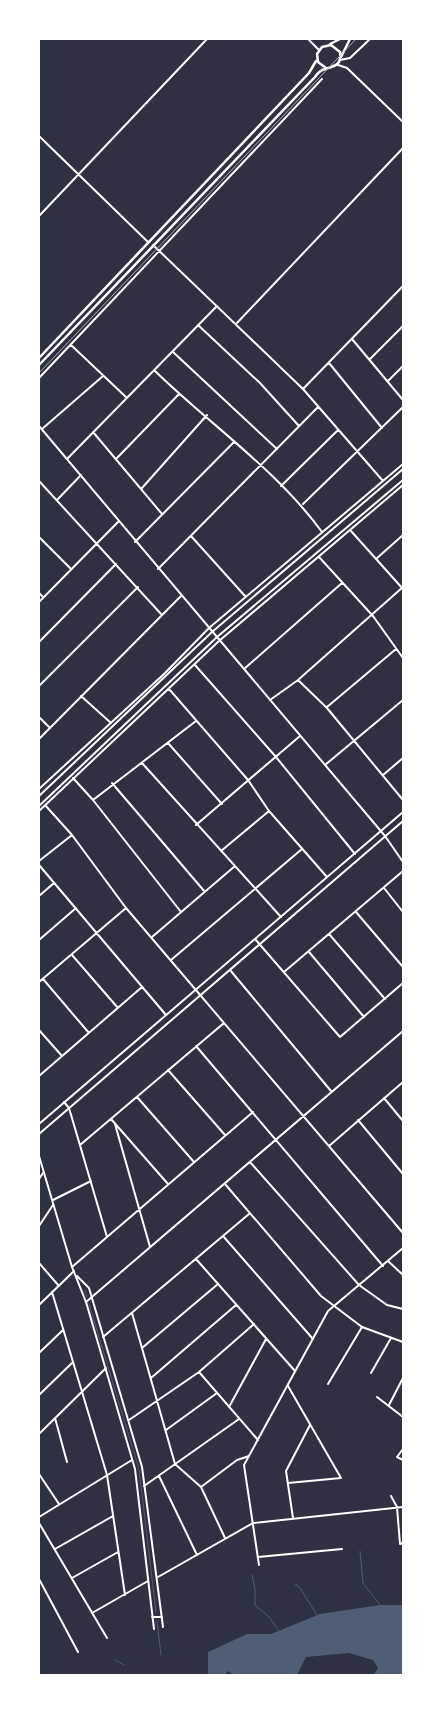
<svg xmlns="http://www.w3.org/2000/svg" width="442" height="1714" font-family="'PT Serif',serif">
  <rect width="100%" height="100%" fill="#2d3142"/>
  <path fill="#4f5d75" d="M380,1605H403V1675H373L378,1668L373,1660L349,1653L306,1657L297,1675H233L229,1671L224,1675H208V1652L247,1634H271L320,1614Z"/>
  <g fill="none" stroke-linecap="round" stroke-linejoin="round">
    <path stroke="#4f5d75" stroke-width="1" d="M85,1290L87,1297
      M89,1304L139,1469L156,1612
      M360,1551L363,1583L380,1605
      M252,1575L255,1588V1605L269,1617L279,1631
      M295,1584L300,1588L317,1615
      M157,1621L161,1655
      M115,1660L124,1665"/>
    <path stroke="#fff" stroke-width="2" d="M308,39L319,50
      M39,40L40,39
      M340,60L350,58L370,39
      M39,136L148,242
      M39,216L207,39
      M153,245L303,389L383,481
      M236,324L403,148
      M198,325L260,383L299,426
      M352,339L403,400
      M71,345L127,398
      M173,352L277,449
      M370,359L403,326
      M329,363L382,428
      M154,370C209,424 276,469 322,532
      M39,378L322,79
      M388,381L403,366
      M303,389L403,286
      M42,429L103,376
      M93,432L162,514
      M67,459L217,306
      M116,459L179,394
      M39,481L162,615
      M281,486L338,430
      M142,488L207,415
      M57,500L81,475
      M303,504L403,407
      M351,531L403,589
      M191,536L245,596
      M39,537L71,569
      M135,542L234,442
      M319,557L373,616L403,658
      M376,559L403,535
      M158,569L318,407
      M39,593L43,597
      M39,602L118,522
      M39,642L116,564
      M195,665L276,757L355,854
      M244,669L342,583
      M298,680L327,708L403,800
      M39,686L138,587
      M169,689L248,780L269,811L327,877
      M81,696L111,723
      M270,700L298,680L403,587
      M327,707L396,649
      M39,717L49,727
      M39,739L181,596
      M168,743L222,804
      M142,763L281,917
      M325,765L403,700
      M383,775L403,758
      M73,778L93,800L181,912
      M112,783L205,892
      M39,789L164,674L209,628L403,464
      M93,800L196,721
      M45,805L72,835L126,908L403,1233
      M39,811L219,641L403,485
      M196,825L300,736
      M221,851L269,811
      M39,861L72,835
      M39,865L166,1015
      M384,888L403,912
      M39,896L54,883
      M356,912L403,967
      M329,934L385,999
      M152,937L235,866
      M255,939L340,1037L403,983
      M39,940L76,908
      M309,952L364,1017
      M72,955L118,1008
      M171,960L302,849
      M230,970L331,1091
      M284,972L403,871
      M43,979L89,1033
      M39,982L126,908
      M39,1030L62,1056
      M196,1046L383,1266
      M168,1070L225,1135
      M39,1076L142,987
      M137,1097L194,1162
      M384,1098L403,1121
      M64,1102L69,1108L107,1237
      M111,1119L168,1184
      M358,1120L403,1174
      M115,1124L150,1247
      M80,1145L224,1023
      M329,1146L403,1082
      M250,1162L359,1285L387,1305L403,1309
      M39,1179L43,1173
      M225,1184L321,1296L362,1327L403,1342
      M53,1200L91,1181
      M39,1226L53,1205
      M223,1236L313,1339
      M196,1259L295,1371
      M388,1261L403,1275
      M39,1263L59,1286
      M72,1267L253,1112
      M52,1292L107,1475L125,1595
      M86,1302L403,1031
      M39,1305L74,1271
      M132,1313L175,1464L201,1487L225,1538
      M103,1337L249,1214
      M142,1348L218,1284
      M39,1353L63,1330
      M199,1372L258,1440
      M371,1373L391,1338
      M151,1378L236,1305
      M328,1384L362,1327
      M288,1386L341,1478L288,1483
      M39,1395L73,1362
      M377,1397L403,1417
      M389,1405L403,1378
      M229,1407L266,1339
      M55,1418L67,1462
      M129,1420L199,1372L254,1324
      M166,1430L217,1393
      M39,1434L106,1368
      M403,1449L397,1457L403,1460
      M39,1474L59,1504
      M159,1476L197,1555
      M144,1486L239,1419
      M201,1487L237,1460L249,1456
      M391,1496L397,1507L400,1544L403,1543
      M293,1518L286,1471L310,1425
      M39,1523L107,1638
      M55,1549L113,1516
      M258,1557L342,1549
      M158,1577L253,1523L403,1507
      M72,1578L118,1552
      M39,1579L78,1652
      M92,1613L148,1581"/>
    <path stroke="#fff" stroke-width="2" d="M338,65L347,68L403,122
      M39,426L385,836L403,862
      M39,796L212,632L403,469
      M39,806L217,637L403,480
      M39,1124L403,812
      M39,1134L403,821
      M39,1156L72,1267L86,1302L135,1469L154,1629
      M77,1276L89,1288L142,1467L163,1627
      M39,1517L132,1460
      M259,1565L244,1465L328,1311L403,1248
      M152,1617H162"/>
    <path stroke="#fff" stroke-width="2.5" d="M330,44L340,39
      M341,57L350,39
      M39,358L309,73L316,61
      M39,365L315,77C317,74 321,70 325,69C335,66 342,65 340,52L331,45L322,47L317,54L318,62L326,68"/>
    <path stroke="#abadb3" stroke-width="1" d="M39,373L356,39"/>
  </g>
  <rect width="442" height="1714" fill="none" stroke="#ffffff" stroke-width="80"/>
</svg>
